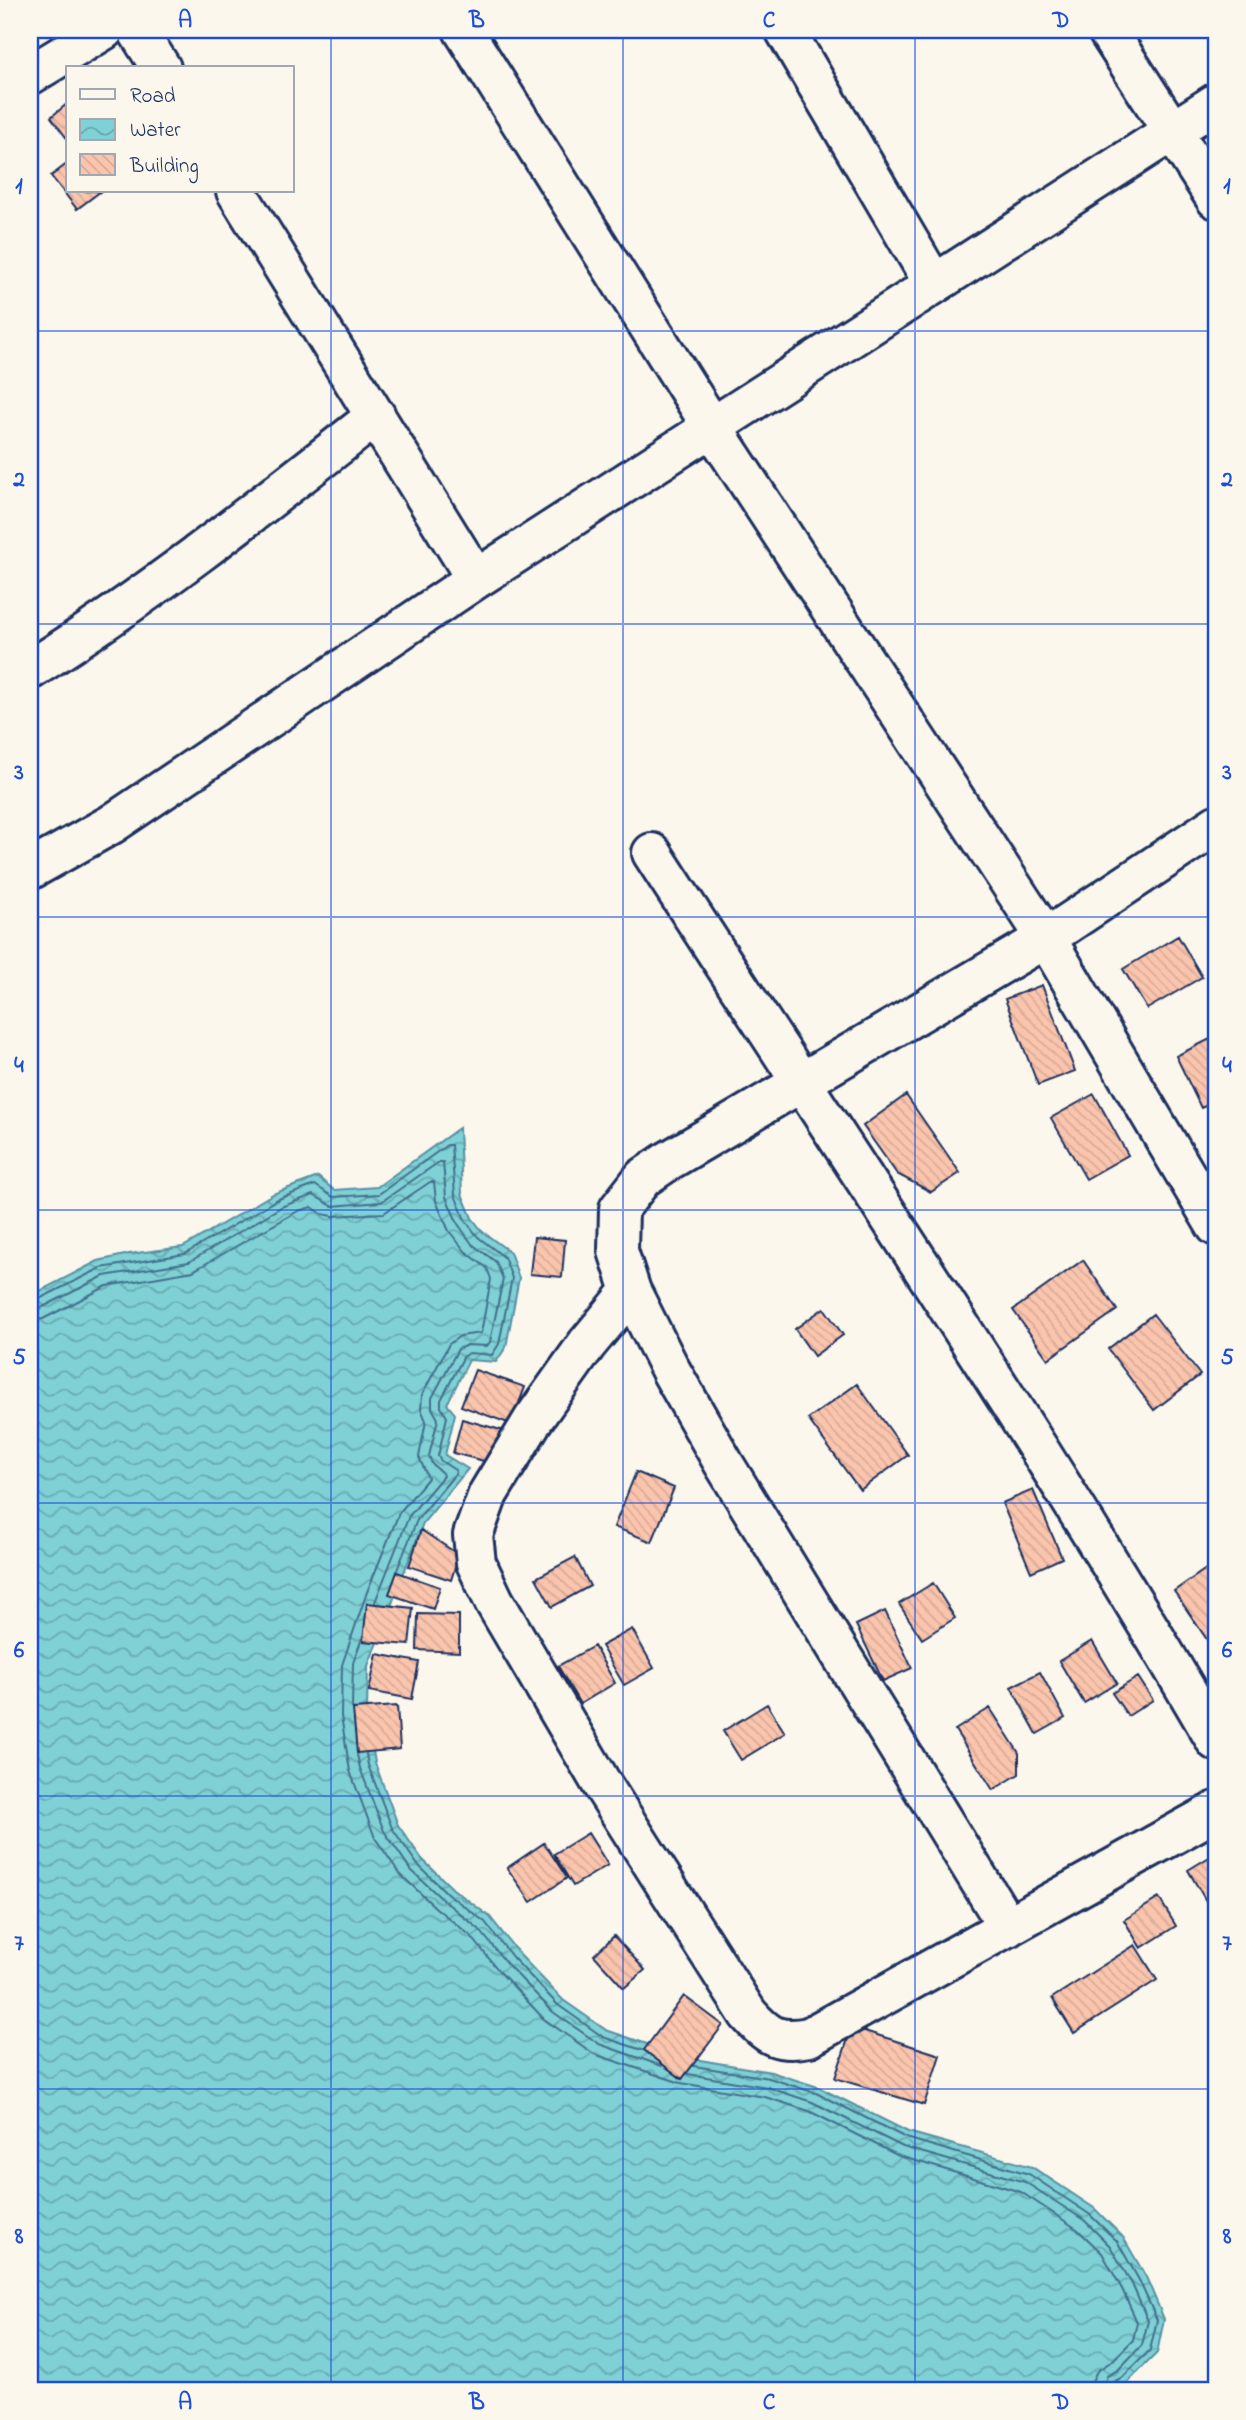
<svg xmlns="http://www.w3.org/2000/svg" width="1246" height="2420" font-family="'Indie Flower',sans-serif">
  <defs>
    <pattern id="water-waves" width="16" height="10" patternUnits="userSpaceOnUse" patternTransform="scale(1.75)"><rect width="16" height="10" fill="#7fd1d5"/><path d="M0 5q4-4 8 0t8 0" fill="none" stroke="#67aab0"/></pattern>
    <pattern id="building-back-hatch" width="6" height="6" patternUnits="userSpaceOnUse" patternTransform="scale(1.75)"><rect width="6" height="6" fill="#fbc5ad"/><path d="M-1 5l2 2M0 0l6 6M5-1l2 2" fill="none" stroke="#d7aa97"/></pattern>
  </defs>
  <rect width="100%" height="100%" fill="#fbf7ec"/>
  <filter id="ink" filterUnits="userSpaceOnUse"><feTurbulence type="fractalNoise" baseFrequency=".0143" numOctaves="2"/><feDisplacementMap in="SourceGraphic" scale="14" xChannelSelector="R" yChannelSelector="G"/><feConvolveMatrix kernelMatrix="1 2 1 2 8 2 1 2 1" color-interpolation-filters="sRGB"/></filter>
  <g filter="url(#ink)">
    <path fill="url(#water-waves)" stroke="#5790a5" stroke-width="2" d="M459,1128L462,1194L472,1218L483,1232L510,1252L519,1278L506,1347L496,1362L469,1360L447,1404L455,1414L445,1455L468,1469L423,1523L368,1666L367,1713L375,1763L398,1825L422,1859L453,1889L490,1917L519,1954L563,2000L606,2030L688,2058L771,2072L818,2087L908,2132L1032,2167L1094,2208L1123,2237L1146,2277L1164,2319L1157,2353L1127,2383L1112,2390H30V1296L98,1261L129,1254L183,1247L273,1194L318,1177L334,1190L377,1187Z"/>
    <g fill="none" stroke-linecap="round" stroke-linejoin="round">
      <path stroke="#43708e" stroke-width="2" d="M30,1302L35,1301L101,1268L185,1254L276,1200L315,1185L333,1197L379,1194L447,1145H451L455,1195L465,1220L478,1237L504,1257L512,1278L499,1344L492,1355L469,1353L464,1356L441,1400V1407L447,1417L438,1456L441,1461L455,1470L456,1473L417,1520L397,1570
        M30,1311L39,1309L104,1276L189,1262L281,1207L313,1195L332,1206L381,1202L439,1162H443L446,1197L458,1224L472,1244L496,1262L503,1279L490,1342L487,1346L467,1345L458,1349L432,1398V1408L438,1419L429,1456L432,1464L442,1473L443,1476L409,1516L375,1602
        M30,1321L43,1319L107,1286L193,1271L298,1211L312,1207L322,1214L333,1216L384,1213L430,1182H434L436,1201L449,1231L465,1251L487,1268L491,1279L481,1333L460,1336L449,1344L422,1395L421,1409L426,1421L419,1457L428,1478L399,1513L367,1592L342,1665L341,1716L350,1771L375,1838L400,1874L436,1908L471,1936L499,1971L544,2019L594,2054L681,2083L765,2097L809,2111L899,2156L1021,2192L1077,2229L1102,2253L1122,2289L1137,2322L1133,2340L1112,2361L1097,2371L1092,2381L1091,2390
        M352,1708L353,1663L362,1638
        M366,1754L368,1765L392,1828L417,1864L448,1894L485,1922L513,1958L558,2005L603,2037L642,2050
        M357,1755L360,1768L384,1831L411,1870L443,1900L479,1929L507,1964L553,2012L599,2044L662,2066
        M694,2066L769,2078L816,2093L906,2138L1029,2174L1089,2214L1117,2241L1139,2280L1157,2320L1150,2350L1123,2377L1113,2382L1111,2390
        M688,2074L767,2087L812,2102L903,2147L1025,2182L1084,2220L1110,2246L1132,2284L1148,2321L1142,2345L1118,2370L1107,2376L1102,2390"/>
    </g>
    <path fill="url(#building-back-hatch)" stroke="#1b2f5e" stroke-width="2" d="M68,103V140L51,117Z
      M68,163V191H101L77,209L51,176Z
      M1178,936L1202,977L1147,1009L1123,969Z
      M1042,985L1075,1071L1038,1085L1005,999Z
      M1216,1036V1101L1201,1108L1176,1056Z
      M1094,1094L1128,1155L1086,1179L1051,1118Z
      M906,1095L960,1173L931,1192L897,1174L863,1126Z
      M534,1237L565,1240L562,1277L530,1274Z
      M1083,1260L1117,1310L1048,1359L1013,1310Z
      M824,1308L843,1335L814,1356L795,1329Z
      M1153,1314L1200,1375L1154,1410L1108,1349Z
      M475,1370L525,1387L511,1424L461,1406Z
      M857,1384L908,1455L860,1490L808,1419Z
      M462,1419L508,1432L499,1465L453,1453Z
      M636,1472L674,1488L652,1542L614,1527Z
      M1033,1490L1062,1558L1031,1572L1002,1503Z
      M421,1530L459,1555L451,1580L409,1566Z
      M575,1557L590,1586L552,1607L536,1578Z
      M1216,1562V1635L1208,1641L1174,1591Z
      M397,1572L440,1587L433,1609L389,1594Z
      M933,1583L955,1618L922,1639L899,1604Z
      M367,1603L413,1608L409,1645L363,1641Z
      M885,1611L912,1668L883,1681L856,1625Z
      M418,1614L459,1615V1652L417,1650Z
      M632,1629L654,1668L624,1685L601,1646Z
      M1092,1641L1117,1683L1084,1703L1059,1661Z
      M594,1646L615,1683L580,1704L558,1666Z
      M377,1654L419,1662L412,1699L369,1691Z
      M1040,1672L1065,1718L1037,1734L1011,1687Z
      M1138,1677L1153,1700L1128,1716L1112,1693Z
      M767,1704L785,1733L741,1760L723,1731Z
      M397,1706L400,1749L357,1753L353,1709Z
      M990,1708L1019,1753V1774L993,1790L955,1730Z
      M588,1833L608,1865L573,1886L554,1854Z
      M544,1843L567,1878L531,1902L507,1868Z
      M1216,1853V1918L1188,1870Z
      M1159,1898L1176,1926L1141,1948L1124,1920Z
      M614,1936L645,1970L624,1988L594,1955Z
      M1135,1945L1157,1980L1074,2033L1052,1998Z
      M684,1996L723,2025L682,2079L644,2050Z
      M852,2027L940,2055L924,2105L835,2078Z"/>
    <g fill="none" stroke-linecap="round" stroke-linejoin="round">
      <g stroke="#1b2f5e" stroke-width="44">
        <path id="minor" d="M137,30L161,68
          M463,30L712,427L1046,938L1216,1226
          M785,30L934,284
          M1107,30L1216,199
          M30,75L104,30
          M236,191L476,579
          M30,670C151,594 263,505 376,416
          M652,853C842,1148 1040,1437 1216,1741
          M30,870L112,824L476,579L1216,103
          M631,1291L587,1344L533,1420L488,1494L473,1535L476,1563L494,1601L603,1786L748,2014C768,2037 779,2043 809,2037L1216,1811
          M1008,1927L724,1464L671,1371L631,1291L618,1251L619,1209L643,1178L668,1161L1046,938L1216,825"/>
      </g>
      <use href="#minor" stroke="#fbf7ec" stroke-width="38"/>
    </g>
  </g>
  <path fill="none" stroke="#1d4ed8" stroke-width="2" stroke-opacity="0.55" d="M331,30V2390M623,30V2390M915,30V2390M30,331H1216M30,624H1216M30,917H1216M30,1210H1216M30,1503H1216M30,1796H1216M30,2089H1216"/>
  <rect width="1246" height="2420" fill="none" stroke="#fbf7ec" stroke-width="77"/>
  <rect x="66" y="66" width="228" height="126" fill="#fbf7ec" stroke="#a1a7b3" stroke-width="2"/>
  <rect x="80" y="89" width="35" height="10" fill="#fbf7ec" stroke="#a1a7b3" stroke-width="2"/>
  <text x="130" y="102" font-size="21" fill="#1b2f5e">Road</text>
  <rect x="80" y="119" width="35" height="21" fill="url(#water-waves)" stroke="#a1a7b3" stroke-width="2"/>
  <text x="130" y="136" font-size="21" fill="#1b2f5e">Water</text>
  <rect x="80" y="154" width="35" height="21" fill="url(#building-back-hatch)" stroke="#a1a7b3" stroke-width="2"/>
  <text x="130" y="172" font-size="21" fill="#1b2f5e">Building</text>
  <rect x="38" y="38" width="1170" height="2344" fill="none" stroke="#1d4ed8" stroke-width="2.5"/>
  <g font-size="23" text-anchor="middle" font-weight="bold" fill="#1d4ed8">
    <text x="185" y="27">A</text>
    <text x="477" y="27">B</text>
    <text x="769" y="27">C</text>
    <text x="1061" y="27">D</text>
    <text x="19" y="193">1</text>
    <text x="1227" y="193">1</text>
    <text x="19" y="486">2</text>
    <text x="1227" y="486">2</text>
    <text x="19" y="779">3</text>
    <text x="1227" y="779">3</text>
    <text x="19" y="1072">4</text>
    <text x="1227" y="1072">4</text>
    <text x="19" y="1364">5</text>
    <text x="1227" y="1364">5</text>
    <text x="19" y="1657">6</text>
    <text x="1227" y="1657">6</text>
    <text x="19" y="1950">7</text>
    <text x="1227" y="1950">7</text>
    <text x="19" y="2243">8</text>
    <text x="1227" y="2243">8</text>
    <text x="185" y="2409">A</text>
    <text x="477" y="2409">B</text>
    <text x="769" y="2409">C</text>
    <text x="1061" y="2409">D</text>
  </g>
</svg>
